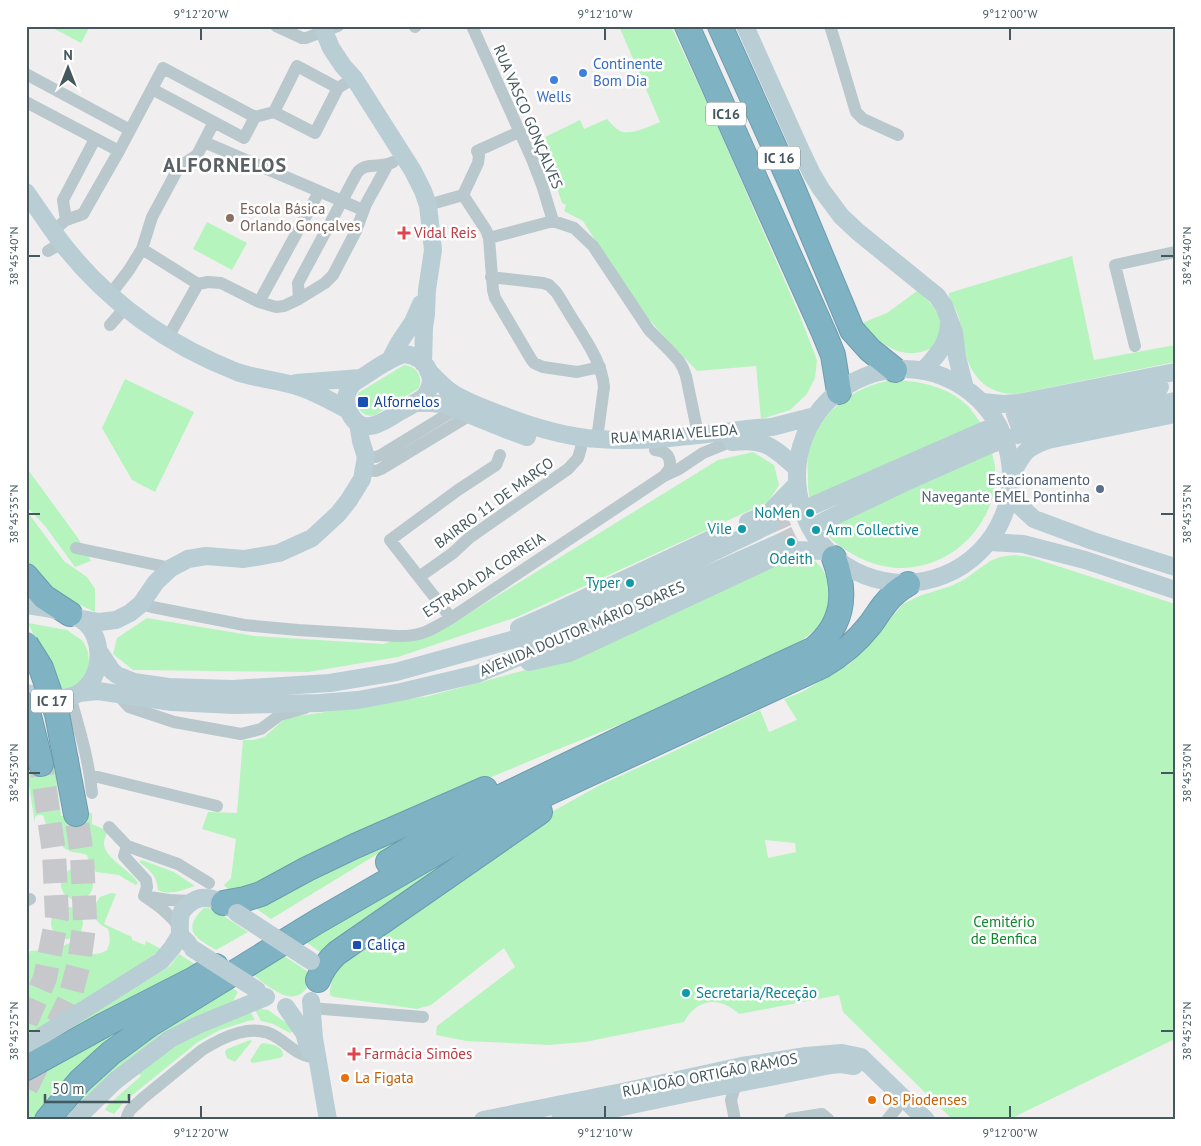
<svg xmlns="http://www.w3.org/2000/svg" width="1201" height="1146" font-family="'PT Sans',sans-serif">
  <rect width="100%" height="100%" fill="#f1eeef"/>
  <path fill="#b6f4be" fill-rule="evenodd" d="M49,26H90L81,43Z
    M619,26H671L713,116L800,316L817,360L815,378L807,394L790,410L761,419L756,366L697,371L659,331L633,300L583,221L564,211L566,205L562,203L550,168L545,148L539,140L580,120L584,129L607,119C611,123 615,128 620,131C630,136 650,126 660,122Z
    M207,222L247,243L232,270L193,249Z
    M1072,256L1094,360L1175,345V362L1017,394C987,395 970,376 964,348C962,338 962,327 959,318C957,311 952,304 949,297V293Z
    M917,291C925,298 939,310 942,321C943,328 938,338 937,345C907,364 881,347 862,323L887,313Z
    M404,365C417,366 423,377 419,388L375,415C361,419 354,405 358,393Z
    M125,379L194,412L155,492L132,480L102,428Z
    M894,380C922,381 949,387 969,407C973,412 977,418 981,423L810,499C808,492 808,487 808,480C808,472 807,464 808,457C815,415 853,385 894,380Z
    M753,452L774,465L779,485L768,502L517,617L398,657L308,672L133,670L113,654L117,638L147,618L255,636L383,644L453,623L718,460Z
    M992,452L995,466V472L997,473C992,550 911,595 846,550C838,545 827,538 825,528Z
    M26,467L78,538L91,561L75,567L45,526L26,506Z
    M26,510L64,561L87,577L95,589V612L70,600L40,579L26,562Z
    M1014,555L1030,557L1175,604V1039L1008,1120H953L843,1012L839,995L739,1014C720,996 697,998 684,1022L585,1042L549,1045L466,1041L436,1035L437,1026L515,967L504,948L431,1005L417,1009L334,997L330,995V990L334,969L532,823L600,785L666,755L760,710L769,732L797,720L784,699L800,693L848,665L862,652L903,604L919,596L951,586L965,579L990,561L1000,557ZM765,840L795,843L796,852L768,858Z
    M798,557L814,560L822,568L829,583V599L826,616L819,627L797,644L671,704L556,750L406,813L250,890H229L224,885L231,878L236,839L202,829L208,812L237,813L243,740H254L264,737L286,718L429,696L574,657L788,559Z
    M28,623L67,630L83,641L88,652L89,662L87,677L76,690L57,688L45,659Z
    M54,763L61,816L92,813V824L108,831C106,835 104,839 104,843C103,857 133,872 138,883L136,885L125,879L119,875L96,872L90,865L87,855L79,853L72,852L64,848L47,828L43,815H38L35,817V824L26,766Z
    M505,822L321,953L305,941Z
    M407,836L271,919L251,905L367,846Z
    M142,860L174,872L195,886C182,890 171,896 158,890C157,876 150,870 139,862Z
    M61 884a16 16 0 1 1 32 0a16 16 0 1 1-32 0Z
    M111,893L116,894L104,924L132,937V940L145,945L146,941L161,949L149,959L117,979L86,998L26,1036V966L30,951C39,950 48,951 58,948C62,947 67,943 72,943C77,943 78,946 82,949C90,956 98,955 107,950C111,941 110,938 108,929C92,921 90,911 100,897Z
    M51 923a16 16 0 1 1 32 0a16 16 0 1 1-32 0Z
    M204,908L213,909L248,932L216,950C210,946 201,942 196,936C187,927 196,915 204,908Z
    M179,954L198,966L69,1035L66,1030L170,966Z
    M281,954L307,971C308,980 310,986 303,992C288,1006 265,983 252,974Z
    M232,988L238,992L233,1001C211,1012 187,1021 167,1033C128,1056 95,1087 64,1120H54L98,1076L162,1029Z
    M165,1002L50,1098L35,1120H26V1079Z
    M261,1009L268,1010L292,1027V1032L290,1033L273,1024L261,1021L255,1010Z
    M250,1011L255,1020L248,1021L220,1030L198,1042L125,1101L114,1114L105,1110L108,1105L141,1076L137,1071L186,1038Z
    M250,1040L252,1041L235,1062L227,1058L225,1052L227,1049Z
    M263,1043C271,1044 284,1046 283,1056L280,1058L252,1063L250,1061L260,1045Z"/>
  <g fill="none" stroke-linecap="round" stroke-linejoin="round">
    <path stroke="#c6c8cb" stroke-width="18" stroke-dasharray="18 9" stroke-linecap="butt" d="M983,431L1017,419
      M989,445L1017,435
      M771,524L814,505
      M779,543L822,522"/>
    <path stroke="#c6c8cb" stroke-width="24" stroke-dasharray="24 12" stroke-linecap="butt" d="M26,1022L45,978L57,917L54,852L41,764
      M26,1088L69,1001L79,963L85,920L82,855L76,814"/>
    <g stroke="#6b9daf" stroke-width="26">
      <path id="highway" d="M687,26L824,333L833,355L839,392
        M720,26L792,186L852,330L870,350L895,370
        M26,576L44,597L70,614
        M26,704L41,764
        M66,761L76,814
        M388,862L476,809L627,736L814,649C844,624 847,593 834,558
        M223,903L245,899L261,894L307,869L355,846L485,789
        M318,980C322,970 329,960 337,953L540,812
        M26,1068L104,1025L194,979L216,966
        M47,1120L80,1081L111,1053L149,1025L318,921L469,834L548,793L822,666C841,655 855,644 869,626C875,619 879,611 885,604C891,596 899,589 908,584"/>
    </g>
    <path stroke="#b8c8cd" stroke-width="12" d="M276,26L302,38H306L338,26
      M472,26L532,159L542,185L553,221
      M830,26L836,45L856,112L863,119L898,135
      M415,27L416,26
      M26,74L130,130
      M152,89L244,138L255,117L274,112L315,133L338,88L354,78
      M26,102L119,151
      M274,112L297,66L338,88
      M204,142L363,210
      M463,195L486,230L489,238L493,290L495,298L531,359L534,363L543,367L577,372L600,367
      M463,195L478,163L479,156L477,151L519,132
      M428,205L463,195
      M66,220L63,200L95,139
      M53,231L66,220L83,214L119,151L163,68L255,117
      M489,238L553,221L574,228L593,246L649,330L669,350L679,361L683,368L686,376L698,434
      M142,249L152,217L179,167L197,155L214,122
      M48,251L62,243
      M491,277L543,283L549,285L556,292C564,304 571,317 579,329C590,347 602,365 604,387L597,439
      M198,284L208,282L221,283L259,302L276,307L284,306L299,299L325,283L333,275L356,231L366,204L388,164
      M110,295L129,270L142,249L198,284L167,339
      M299,299L298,283L357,173C366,161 381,169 393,162
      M259,302L319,192
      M110,325L125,308
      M1135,346L1115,265L1175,252
      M655,450C666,451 671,456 670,468L664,476
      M366,457H376L381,455L456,409L460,408
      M364,470L376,471L381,469L470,415L473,409
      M76,548L171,568
      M419,577L453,553L469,538L568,469L578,458L581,448
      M141,604L152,607L244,625L298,630L396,636C421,637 431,630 451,618L664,476L679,469L703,453L730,442
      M451,618L390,540L458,490L496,465L500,455
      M118,695L129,707L174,722L241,734L261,729L280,715L305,708
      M70,696C79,728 89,760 92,793
      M90,777H98L217,806
      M109,827L127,846L178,864L209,883
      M127,846L124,856L146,880L147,887L144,896
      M144,896C159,906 169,913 180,928
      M149,897L169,900L192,901
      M26,901L30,899
      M311,1008L423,1017
      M126,1120L128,1114L130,1110L143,1098L202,1050C223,1037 254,1021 278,1038C290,1046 296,1054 311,1057
      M735,1120L731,1100L736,1083
      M791,1120L790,1119L822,1114L829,1120
      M887,1120L904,1099"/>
    <path stroke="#b9cdd5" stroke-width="18" d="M322,26L331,48L343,66L354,78L413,171L423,191L428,205L433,250L427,290L426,314L424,328L423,363
      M745,26L801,151L812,174L821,189L841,216L858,232L937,296L944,306L954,332L957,357L965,388
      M26,192C38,209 49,226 61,242C108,303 166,344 237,372C254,378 271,379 289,384C310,389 329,400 348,410
      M405,354C427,357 440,380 423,398C415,403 407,408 399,412C381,424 359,438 348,409C344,398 347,391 353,383C367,375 390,357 405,354Z
      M390,360L399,343L413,322L421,304
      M797 476a107 107 0 1 1 214 0a107 107 0 1 1-214 0Z
      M428,371C436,378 444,388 454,394C469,403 486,409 502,415C533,427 565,437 598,439C651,443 705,434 757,428L772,427L815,416
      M923,371C936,356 948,345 949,324
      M296,383L361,378
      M982,402L1003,404L1018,403L1175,372
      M414,403H431L443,404L505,429L527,437
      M1017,419L1160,387
      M1017,435L1175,401
      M732,442C766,438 772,447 797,468
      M1012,474C1023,453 1025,448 1048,440L1175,414
      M1010,497L1034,519L1093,541L1175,567
      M814,505L983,431
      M748,522L770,512L797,484
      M822,522L908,481L989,445
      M990,542L1023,544L1085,560L1175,590
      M26,605C45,608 66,610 82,620C105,636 104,678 79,693C64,702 43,697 26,693
      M77,618L99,622L116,620L130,613L141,604L156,582L171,568L188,559L206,556L244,559L279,553L312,538L338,514L349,500L362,479L366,457L361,441L358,423
      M519,628L551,614L722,534
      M98,650L112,671L117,675L134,682L168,687L232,689L330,683L396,672L558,627L771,524
      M529,662L569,653L790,550L827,551
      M79,693L98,691L172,702L234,705L320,703L358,700L401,692L477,674L563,639L779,543
      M188,943L180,935C180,928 179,920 181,914C182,910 186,907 188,905C202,891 220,900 233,909
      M311,1001L314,1038L328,1120
      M286,1007L304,1033L309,1050
      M26,1046L161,961L172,948L180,935
      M75,1120L115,1081L170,1039L198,1025L266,997
      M483,1120L622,1092L742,1066L806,1056L842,1053L861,1057L926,1120
      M560,1120L703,1090L831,1065L841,1064L854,1066"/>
    <use href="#highway" stroke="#7fb2c3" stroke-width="24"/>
    <g stroke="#6b9daf" stroke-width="26" stroke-linecap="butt">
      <path id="highway-bridge" d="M26,644L41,668L57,714L66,761"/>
    </g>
    <path stroke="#b9cdd5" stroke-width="18" d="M237,913L311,961
      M193,949L257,990"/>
    <use href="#highway-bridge" stroke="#7fb2c3" stroke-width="24"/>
  </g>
  <path fill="none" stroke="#44585e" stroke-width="2" d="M201,28V40M605,28V40M1010,28V40M28,256H40M1161,256H1174M28,514H40M1161,514H1174M28,773H40M1161,773H1174M28,1031H40M1161,1031H1174M201,1106V1118M605,1106V1118M1010,1106V1118"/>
  <g fill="#3f7fe0" stroke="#fff" stroke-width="2">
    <circle cx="583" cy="73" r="5"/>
    <circle cx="554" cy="80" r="5"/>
  </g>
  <circle fill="#8d6e63" stroke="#fff" stroke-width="2" cx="230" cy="218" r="5"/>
  <g fill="#e0444e" stroke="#fff" stroke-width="2">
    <path d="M401.5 225.5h5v5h5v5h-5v5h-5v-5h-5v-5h5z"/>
    <path d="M351.5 1046.5h5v5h5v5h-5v5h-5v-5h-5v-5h5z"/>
  </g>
  <g fill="#1a4fb4" stroke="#fff" stroke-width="2">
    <rect x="357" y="396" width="12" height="12" rx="2.5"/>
    <rect x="352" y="940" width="10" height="10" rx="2.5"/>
  </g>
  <circle fill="#5c6f8a" stroke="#fff" stroke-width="2" cx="1100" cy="489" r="5"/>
  <g fill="#0f9aa8" stroke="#fff" stroke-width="2">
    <circle cx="810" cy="513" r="5"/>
    <circle cx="742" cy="529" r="5"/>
    <circle cx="816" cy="530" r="5"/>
    <circle cx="791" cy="542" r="5"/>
    <circle cx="630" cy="583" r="5"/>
    <circle cx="686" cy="993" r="5"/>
  </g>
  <g fill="#e8710a" stroke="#fff" stroke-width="2">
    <circle cx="345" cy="1078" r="5"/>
    <circle cx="872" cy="1100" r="5"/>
  </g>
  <g text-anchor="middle" stroke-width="5" stroke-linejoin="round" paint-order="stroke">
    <g fill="#fff" stroke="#7c8a8e" stroke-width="1">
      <rect x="706" y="102.5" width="40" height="23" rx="4"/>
      <rect x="758" y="146.5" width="42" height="23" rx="4"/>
      <rect x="31" y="689.5" width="42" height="23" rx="4"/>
    </g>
    <g font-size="14" font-weight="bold" fill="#44585e">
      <text x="726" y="119">IC16</text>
      <text x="779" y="163">IC 16</text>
      <text x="52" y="706">IC 17</text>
    </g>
    <g font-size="15" fill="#366cbe" stroke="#fff" text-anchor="start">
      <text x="593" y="69">Continente<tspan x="593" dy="17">Bom Dia</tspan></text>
      <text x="554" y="102" text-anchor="middle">Wells</text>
    </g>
    <g font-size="15" fill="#44585e" stroke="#fff">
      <text transform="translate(528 117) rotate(67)" y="5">RUA VASCO GONÇALVES</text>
      <text transform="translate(674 434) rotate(-4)" y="5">RUA MARIA VELEDA</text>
      <text transform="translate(494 503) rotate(-36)" y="5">BAIRRO 11 DE MARÇO</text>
      <text transform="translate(484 575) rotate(-33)" y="5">ESTRADA DA CORREIA</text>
      <text transform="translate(582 629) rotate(-23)" y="5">AVENIDA DOUTOR MÁRIO SOARES</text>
      <text transform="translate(710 1075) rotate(-11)" y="5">RUA JOÃO ORTIGÃO RAMOS</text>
    </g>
    <g font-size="15" fill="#785e54" stroke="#fff" text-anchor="start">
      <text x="240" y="214">Escola Básica<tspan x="240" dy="17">Orlando Gonçalves</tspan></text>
    </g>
    <g font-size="15" fill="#be3a42" stroke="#fff" text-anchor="start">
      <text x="414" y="238">Vidal Reis</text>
      <text x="364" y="1059">Farmácia Simões</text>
    </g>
    <g font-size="15" fill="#164399" stroke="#fff" text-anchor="start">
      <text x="374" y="407">Alfornelos</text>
      <text x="367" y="950">Caliça</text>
    </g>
    <g font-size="15" fill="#4e5e75" stroke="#fff" text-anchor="end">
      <text x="1090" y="485">Estacionamento<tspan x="1090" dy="17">Navegante EMEL Pontinha</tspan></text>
    </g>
    <g font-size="15" fill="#0d838f" stroke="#fff" text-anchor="end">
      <text x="800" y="518">NoMen</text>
      <text x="732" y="534">Vile</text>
      <text x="826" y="535" text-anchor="start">Arm Collective</text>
      <text x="791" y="564" text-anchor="middle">Odeith</text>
      <text x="620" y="588">Typer</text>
      <text x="696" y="998" text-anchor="start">Secretaria/Receção</text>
    </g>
    <g font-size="15" fill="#0c882a" stroke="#fff">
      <text x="1004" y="927">Cemitério<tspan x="1004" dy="17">de Benfica</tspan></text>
    </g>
    <g font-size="15" fill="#c56008" stroke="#fff" text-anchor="start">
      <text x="355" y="1083">La Figata</text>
      <text x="882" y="1105">Os Piodenses</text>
    </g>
    <g font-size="20" font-weight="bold" letter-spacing="1" fill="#5a6164" stroke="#fff">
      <text x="225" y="172">ALFORNELOS</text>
    </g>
  </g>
  <rect width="1201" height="1146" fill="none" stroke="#ffffff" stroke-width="55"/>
  <g transform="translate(68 68)" stroke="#ffffff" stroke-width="4" paint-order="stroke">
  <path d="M0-4L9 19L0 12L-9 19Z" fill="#44585e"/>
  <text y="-8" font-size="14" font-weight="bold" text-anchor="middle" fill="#44585e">N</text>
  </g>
  <path d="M45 1094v8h84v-8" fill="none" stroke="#44585e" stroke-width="2.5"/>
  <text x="52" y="1094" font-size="15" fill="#44585e" stroke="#ffffff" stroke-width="4" paint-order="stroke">50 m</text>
  <rect x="28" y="28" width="1146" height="1090" fill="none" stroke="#44585e" stroke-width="2"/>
  <g font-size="12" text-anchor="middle" fill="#44585e">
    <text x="201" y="18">9°12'20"W</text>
    <text x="605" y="18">9°12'10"W</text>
    <text x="1010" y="18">9°12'00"W</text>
    <text transform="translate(14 256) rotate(-90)" y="4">38°45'40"N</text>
    <text transform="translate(1187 256) rotate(-90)" y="4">38°45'40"N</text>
    <text transform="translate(14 514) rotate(-90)" y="4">38°45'35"N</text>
    <text transform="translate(1187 514) rotate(-90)" y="4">38°45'35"N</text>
    <text transform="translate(14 773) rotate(-90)" y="4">38°45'30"N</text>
    <text transform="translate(1187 773) rotate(-90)" y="4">38°45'30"N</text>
    <text transform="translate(14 1031) rotate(-90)" y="4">38°45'25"N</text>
    <text transform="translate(1187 1031) rotate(-90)" y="4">38°45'25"N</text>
    <text x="201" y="1137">9°12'20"W</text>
    <text x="605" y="1137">9°12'10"W</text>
    <text x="1010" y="1137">9°12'00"W</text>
  </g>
</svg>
